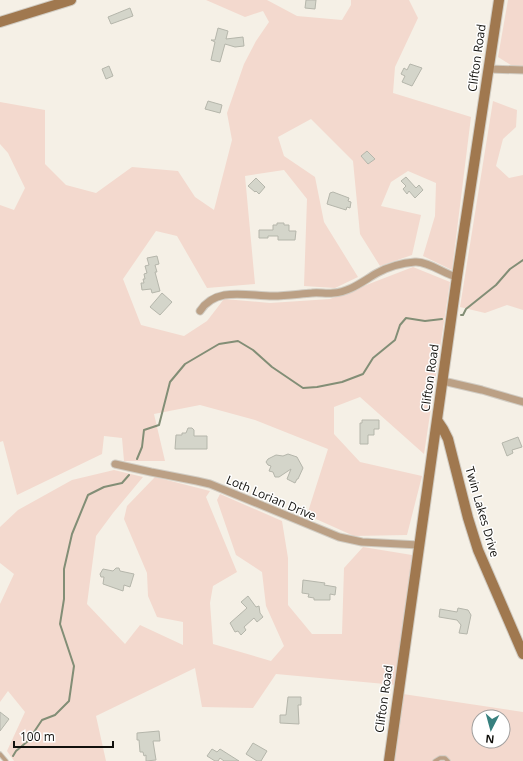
<svg xmlns="http://www.w3.org/2000/svg" width="523" height="761" font-family="'Open Sans',sans-serif">
  <rect width="100%" height="100%" fill="#f5f0e6"/>
  <path fill="#f3d9ce" fill-rule="evenodd" d="M206,0H267L297,16L342,20L351,5V0H409L418,18L395,67L393,93L471,117L452,270L423,256L435,216L436,183L408,171L391,182L381,206L421,215L412,255L380,266L360,234L353,161L311,119L278,137L284,156L315,177L324,222L358,277L335,288L304,286L307,199L284,170L245,176L255,284L207,288L177,236L156,231L123,279L141,325L184,336L207,321L224,299L270,303L330,299L413,267L450,282L424,454L360,397L334,407V434L360,462L422,476L407,535L354,536L307,515L328,449L255,420L200,405L154,414L165,461H124L122,438L104,436L102,454L17,495L3,441L0,442V205L14,210L25,188L8,153L0,144V102L45,110V164L66,185L96,193L132,167L178,171L195,197L214,210L232,140L227,113L244,64L256,41L269,22L263,11L245,17Z
    M508,0H523V67H514L498,57Z
    M493,101L517,110L516,127L503,139L496,166L509,178L523,175V310L507,305L485,313L460,307Z
    M114,470L143,477L113,513L96,536L87,604L125,644L140,625L183,645V622L157,617L148,596L147,573L124,519L127,506L155,477L210,491L206,497L237,572L213,586L210,603L213,644L271,661L284,646L266,606L262,572L236,555L217,500L220,494L282,521L288,558V605L312,634H342L344,568L363,547L412,555L396,685L276,674L253,708L202,707L195,668L96,716L106,761H14L7,751L25,712L8,691L0,702V604L14,574L0,563V527L18,510L72,480Z
    M403,694L523,712V761H394ZM479,717H503V741H479Z"/>
  <g fill="none" stroke-linecap="round" stroke-linejoin="round">
    <path stroke="#828e76" stroke-width="2" d="M461,315H463L466,309L496,285L510,269L523,260
      M137,459L142,447L144,430L159,425L170,382L185,364L219,344L238,341L253,350L272,367L303,388L317,387L342,382L363,374L373,358L395,340L400,325L406,318L425,321L442,319
      M13,756L16,751L28,741L42,720L55,715L69,701L74,666L60,624L64,599V569L72,534L88,495L104,487L122,483L129,475"/>
  </g>
  <path fill="#d4d5ca" stroke="#b5b6ab" d="M306,0H316L315,9L305,8Z
    M130,8L133,16L111,24L108,17Z
    M218,28L228,31L226,39L243,37L244,46L235,47L225,44L220,62L211,60L215,42L211,40H215Z
    M410,64L422,68L412,86L402,82L405,76L401,74L404,68L407,70Z
    M109,66L113,76L106,79L102,69Z
    M208,101L222,105L220,113L205,109Z
    M367,151L375,159L368,164L361,156Z
    M406,177L416,188L419,185L423,190L415,198L409,191L407,194L403,189L406,186L401,181Z
    M256,178L265,187L259,194L256,191L255,192L248,186Z
    M333,192L349,198L348,201L351,202L350,208L347,207L346,210L327,204L330,193Z
    M277,223H284V225H289V231H296L295,240H278V236H268V238H259V230H273V225H277Z
    M157,256L159,264L155,265L157,272H155L160,291L152,293L151,289L142,290L141,283H144L143,279H145L144,274L147,273L145,266L149,265L147,258Z
    M162,293L172,302L160,315L150,307Z
    M362,420H379V429H374V435H368V444H360V423H362Z
    M188,428H192L194,430V436H207V449H175L176,435H182V433H186Z
    M518,437L522,447L512,450L513,453L507,456L502,443Z
    M288,454L297,457L303,468L298,479H297L295,483L287,479L291,469L279,477H275L273,472L269,471L271,466L268,465L266,462L268,459L276,455L283,456Z
    M116,568H119L120,571L134,574L130,587L124,585L123,591L103,584L104,577H101L100,574L103,569L113,571Z
    M303,580L325,583L324,585L336,587L335,595L330,594V600H314V598L308,597L309,594L302,593Z
    M248,596L256,607L259,606L260,613L263,617L257,622L254,618L244,627L246,630L241,635L238,631L235,632L230,623L247,608L241,602Z
    M458,608L468,610L471,615L467,634L459,633L461,625L457,620L439,617L440,609L457,612Z
    M288,697H301V705H298L299,724L280,723V715H286Z
    M0,712L9,719L0,731Z
    M159,731L160,741H153L156,760L146,761V755L144,756L143,752H140L139,740H137V733Z
    M253,743L267,751L261,761H257L246,754Z
    M212,749L217,752L220,749L239,761H224L220,758L218,761H215L207,756Z"/>
  <g fill="none" stroke-linecap="round" stroke-linejoin="round">
    <g stroke="#d1ccc3" stroke-width="5.5">
      <path id="lane" d="M0,754L6,761
        M435,761L440,758H445L448,761"/>
    </g>
    <g stroke="#d1ccc3" stroke-width="9">
      <path id="street" d="M488,69L523,70
        M200,311C216,286 247,296 273,296C286,296 299,294 312,293C319,292 326,294 333,293C350,292 363,281 377,273C388,267 402,263 415,262C428,261 444,274 457,277
        M443,381L482,390L523,402
        M115,464L151,472L197,481L210,484L339,537L362,542L419,545"/>
    </g>
    <g stroke="#d1ccc3" stroke-width="12">
      <path id="secondary" d="M0,22L71,0
        M437,420L443,429L448,439L468,518L478,550L523,654
        M389,761L457,277L499,0"/>
    </g>
    <use href="#lane" stroke="#bba085" stroke-width="3.5"/>
    <use href="#street" stroke="#bba085" stroke-width="7"/>
    <use href="#secondary" stroke="#a0784f" stroke-width="10"/>
  </g>
  <g text-anchor="middle" stroke-width="3" stroke-linejoin="round" paint-order="stroke">
    <g font-size="12" fill="#11100c" stroke="#fff">
      <text transform="translate(477 58) rotate(-82)" y="4">Clifton Road</text>
      <text transform="translate(430 378) rotate(-82)" y="4">Clifton Road</text>
      <text transform="translate(271 498) rotate(23)" y="4">Loth Lorian Drive</text>
      <text transform="translate(482 512) rotate(74)" y="4">Twin Lakes Drive</text>
      <text transform="translate(384 699) rotate(-82)" y="4">Clifton Road</text>
    </g>
  </g>
  <g transform="translate(491 729) rotate(186)"><circle r="19" fill="#ffffff" stroke="#a09f9e"/>
  <path d="M0-3L7 15L0 10L-7 15Z" fill="#37807f"/>
  <text y="-6" font-size="11" font-weight="bold" text-anchor="middle" fill="#11100c">N</text>
  </g>
  <path d="M14 741v6h99v-6" fill="none" stroke="#11100c" stroke-width="2"/>
  <text x="20" y="741" font-size="12" fill="#11100c" stroke="#ffffff" stroke-width="3" paint-order="stroke">100 m</text>
</svg>
